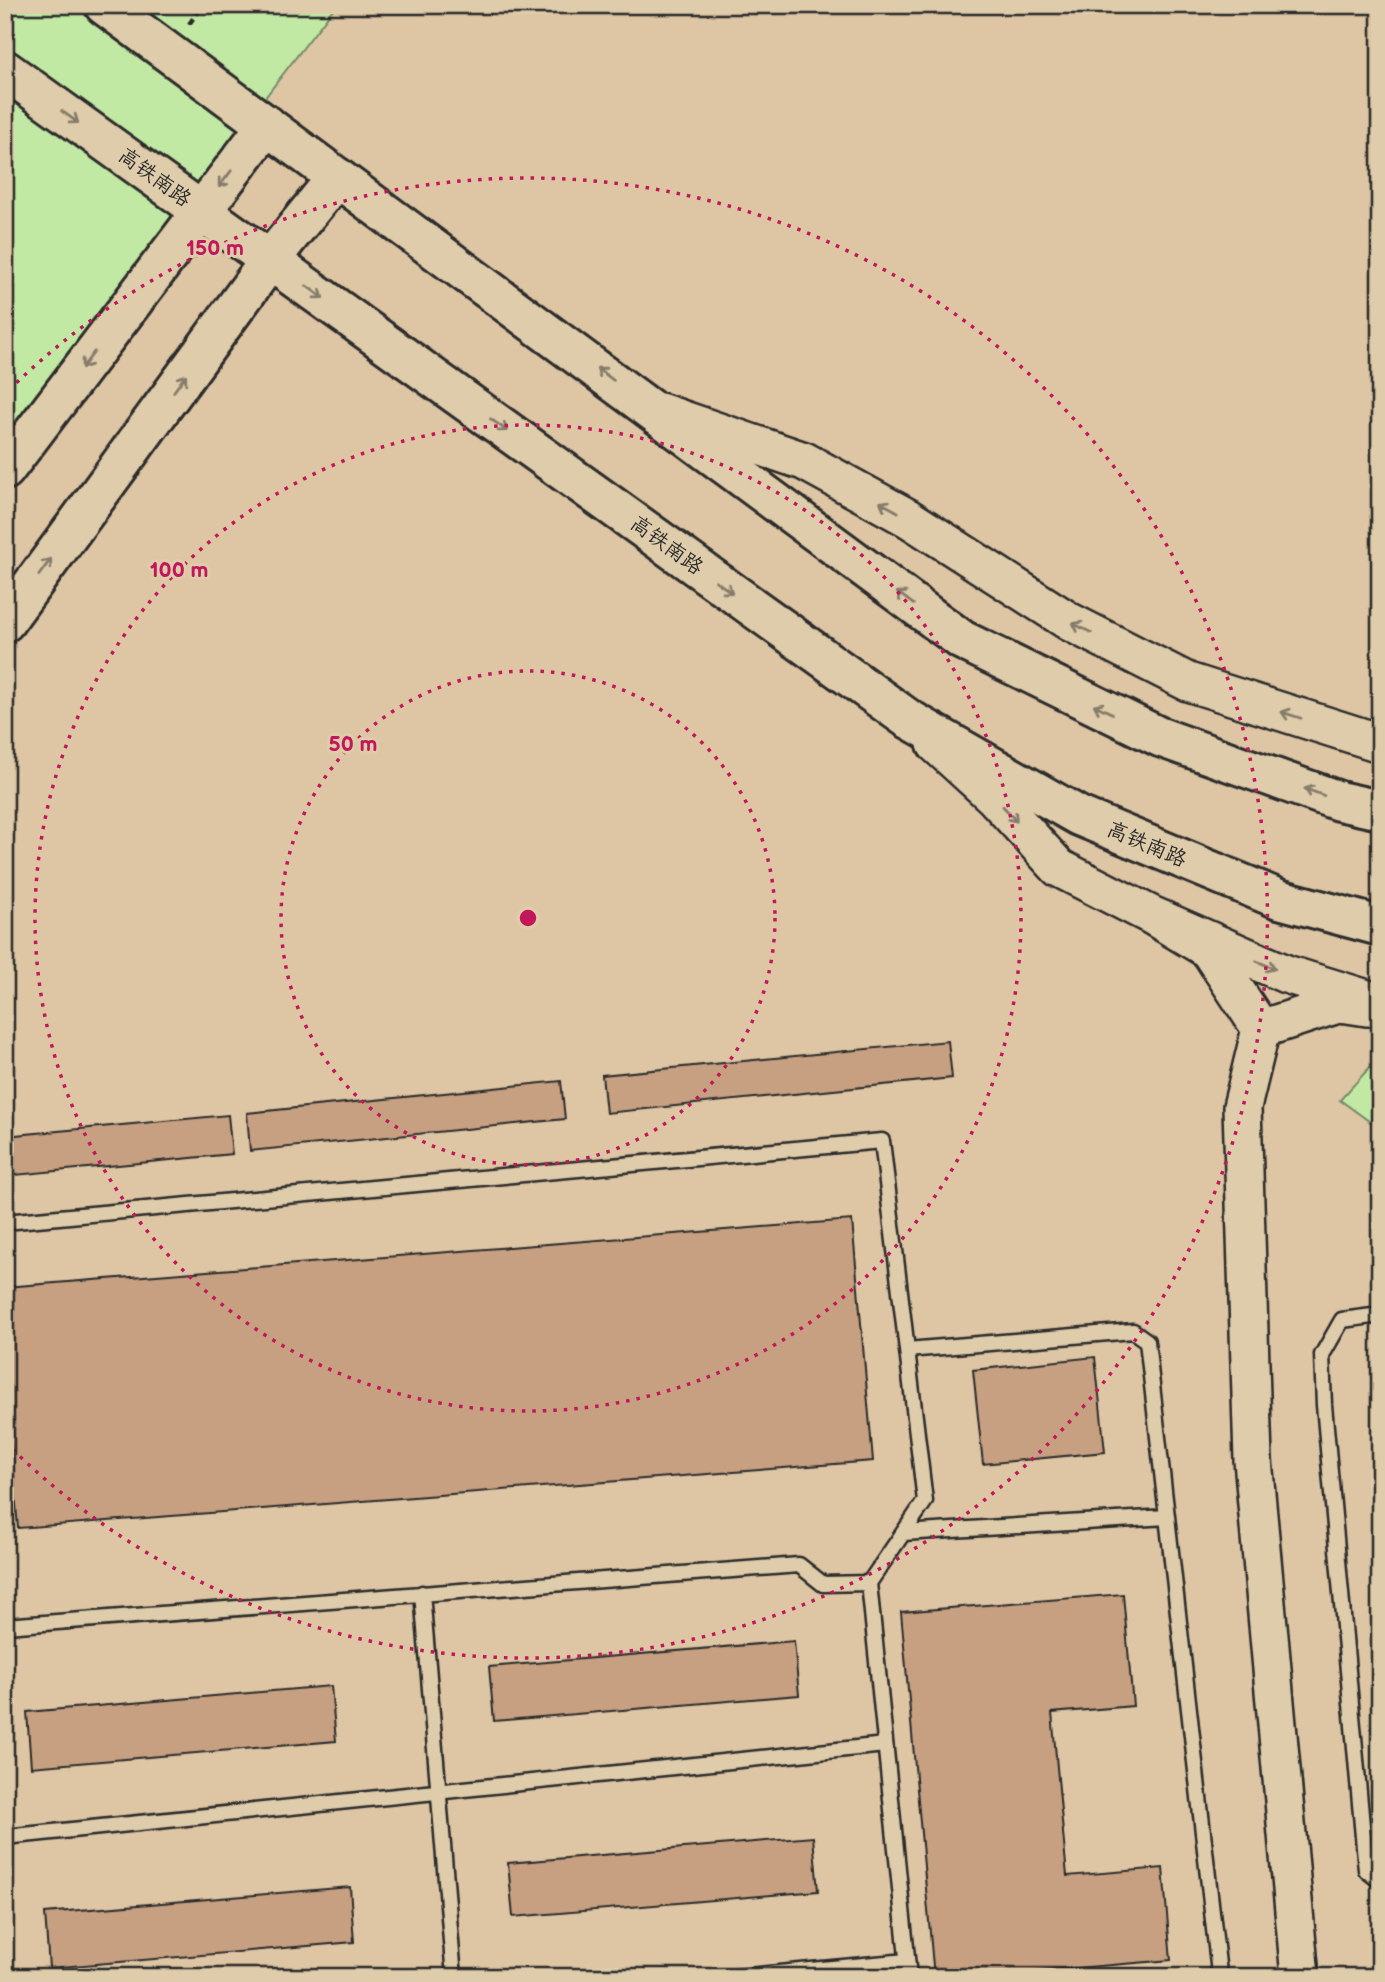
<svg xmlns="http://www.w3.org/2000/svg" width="1385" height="1982" font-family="'Balsamiq Sans','LXGW WenKai TC',sans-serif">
  <rect width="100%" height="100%" fill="#dec6a4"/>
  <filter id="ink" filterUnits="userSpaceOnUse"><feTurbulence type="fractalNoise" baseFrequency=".0143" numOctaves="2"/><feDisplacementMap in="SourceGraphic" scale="14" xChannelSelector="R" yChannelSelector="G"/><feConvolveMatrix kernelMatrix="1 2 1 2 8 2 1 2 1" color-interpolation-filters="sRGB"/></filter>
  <g filter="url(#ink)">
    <path fill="#c1e9a4" stroke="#768a68" stroke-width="2" d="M5,5H336L5,437Z
      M1380,1056V1129L1340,1100Z"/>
    <path fill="#c7a081" stroke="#2b2b2b" stroke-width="2" d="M948,1041L952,1078L606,1113L602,1075Z
      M561,1081L565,1119L250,1151L247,1113Z
      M228,1115L232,1154L5,1176V1136Z
      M852,1220L873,1461L18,1528L5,1375V1287Z
      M1095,1357L1105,1452L983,1464L973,1370Z
      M1123,1594L1133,1706L1052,1713L1067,1876L1163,1868L1171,1960L971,1977H934L901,1612Z
      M794,1641L799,1695L494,1721L489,1667Z
      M331,1686L336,1741L31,1767L27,1712Z
      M813,1837L818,1891L513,1917L508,1863Z
      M350,1887L354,1942L49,1968L45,1913Z"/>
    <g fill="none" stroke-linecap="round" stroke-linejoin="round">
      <g stroke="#2b2b2b" stroke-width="19">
        <path id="service" d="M5,1222L882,1141L925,1501L869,1583L909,1977
          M1380,1315L1342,1320L1322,1355L1324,1405L1366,1870L1380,1881
          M907,1350L1133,1331L1147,1341L1219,1973L1216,1977
          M903,1533L1167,1517
          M422,1593L454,1977
          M5,1626L799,1565L823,1584L869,1583
          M5,1837L885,1745
          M737,1977L907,1961"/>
      </g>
      <g stroke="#2b2b2b" stroke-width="42">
        <path id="tertiary" d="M660,412L804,461L908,518L1070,622L1188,682L1380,743
          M936,744L994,797L1059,868L1151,915L1286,974L1380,1003
          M1151,915L1209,950L1261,1029L1242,1107L1253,1460L1300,1977
          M1261,1029L1341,1003L1367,1007"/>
      </g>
      <g stroke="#2b2b2b" stroke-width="44">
        <path id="secondary" d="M104,5L962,640L1160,737L1339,801L1380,810
          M5,70L907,718L1079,816L1279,899L1380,926
          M5,470L267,125
          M5,622L270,260L337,177"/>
      </g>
      <path stroke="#2b2b2b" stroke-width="4.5" stroke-dasharray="7 5" stroke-linecap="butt" d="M189,24L203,5"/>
      <use href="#service" stroke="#dfccaa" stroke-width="14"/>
      <use href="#tertiary" stroke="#dfccaa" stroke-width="37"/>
      <use href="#secondary" stroke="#dfccaa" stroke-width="38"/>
    </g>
    <defs><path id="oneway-shaft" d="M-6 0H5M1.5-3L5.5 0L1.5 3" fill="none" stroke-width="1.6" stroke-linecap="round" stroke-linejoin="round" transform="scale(1.75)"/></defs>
    <g stroke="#857c6a">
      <use href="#oneway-shaft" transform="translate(70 117) rotate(36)"/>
      <use href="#oneway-shaft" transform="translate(225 179) rotate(127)"/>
      <use href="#oneway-shaft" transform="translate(315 292) rotate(36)"/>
      <use href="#oneway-shaft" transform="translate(88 360) rotate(127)"/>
      <use href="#oneway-shaft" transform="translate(605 374) rotate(-143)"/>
      <use href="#oneway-shaft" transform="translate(180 383) rotate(-54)"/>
      <use href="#oneway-shaft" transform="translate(499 425) rotate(36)"/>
      <use href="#oneway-shaft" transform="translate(889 507) rotate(-151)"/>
      <use href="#oneway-shaft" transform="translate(45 567) rotate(-54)"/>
      <use href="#oneway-shaft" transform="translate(724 587) rotate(36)"/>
      <use href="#oneway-shaft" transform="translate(905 598) rotate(-143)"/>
      <use href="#oneway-shaft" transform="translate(1082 628) rotate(-153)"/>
      <use href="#oneway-shaft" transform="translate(1103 709) rotate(-154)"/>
      <use href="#oneway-shaft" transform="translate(1291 715) rotate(-162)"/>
      <use href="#oneway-shaft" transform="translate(1314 792) rotate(-160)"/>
      <use href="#oneway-shaft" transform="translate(1010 814) rotate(48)"/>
      <use href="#oneway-shaft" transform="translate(1266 965) rotate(23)"/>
    </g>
  </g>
  <g fill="none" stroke="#c2185b" stroke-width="3.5" stroke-dasharray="3.5 7">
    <circle cx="528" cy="918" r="247"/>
    <circle cx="528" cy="918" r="493"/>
    <path d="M9 390A740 740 0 1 1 9 1446"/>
  </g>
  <g text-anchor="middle" stroke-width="6" stroke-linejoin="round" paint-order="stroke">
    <g font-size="21" fill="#2b2b2b" stroke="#dfccaa">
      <text transform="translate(155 177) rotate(36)" y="7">高铁南路</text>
      <text transform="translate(667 545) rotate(36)" y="7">高铁南路</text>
      <text transform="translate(1147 844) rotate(23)" y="7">高铁南路</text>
    </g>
  </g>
  <circle cx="528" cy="918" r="10" fill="#c2185b" stroke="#dfccaa" stroke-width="3.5"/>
  <g font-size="21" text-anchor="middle" font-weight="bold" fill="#c2185b" stroke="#dfccaa" stroke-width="6" stroke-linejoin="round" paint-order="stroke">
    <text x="215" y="255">150 m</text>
    <text x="179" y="577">100 m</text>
    <text x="353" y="751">50 m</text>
  </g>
  <rect width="1385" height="1982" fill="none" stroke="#dfccaa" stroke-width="28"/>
  <rect x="14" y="14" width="1357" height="1954" fill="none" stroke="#2b2b2b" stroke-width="2.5" filter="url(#ink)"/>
</svg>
